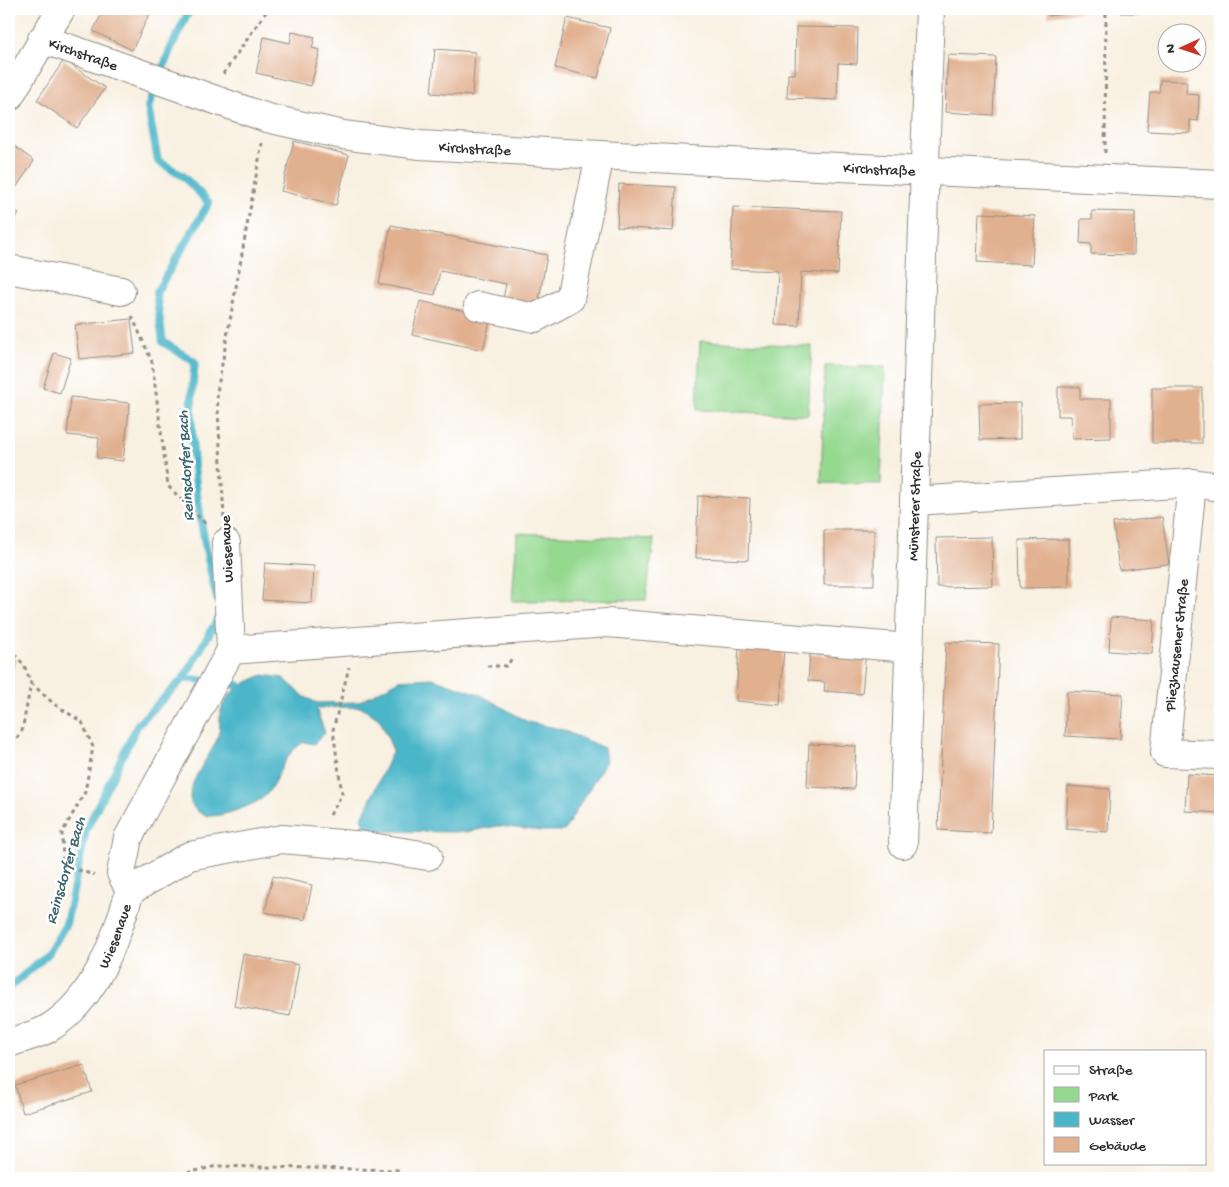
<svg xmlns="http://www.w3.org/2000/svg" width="1229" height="1187" font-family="'Gochi Hand',sans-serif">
  <rect width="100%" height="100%" fill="#fff"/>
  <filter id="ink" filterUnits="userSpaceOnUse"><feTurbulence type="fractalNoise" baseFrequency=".02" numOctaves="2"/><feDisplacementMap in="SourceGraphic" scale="10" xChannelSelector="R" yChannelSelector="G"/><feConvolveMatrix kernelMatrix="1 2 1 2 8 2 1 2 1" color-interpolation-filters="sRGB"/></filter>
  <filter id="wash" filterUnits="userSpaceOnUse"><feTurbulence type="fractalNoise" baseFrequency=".0096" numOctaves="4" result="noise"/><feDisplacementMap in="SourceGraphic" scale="20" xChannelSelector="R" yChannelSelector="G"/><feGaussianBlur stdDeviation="1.12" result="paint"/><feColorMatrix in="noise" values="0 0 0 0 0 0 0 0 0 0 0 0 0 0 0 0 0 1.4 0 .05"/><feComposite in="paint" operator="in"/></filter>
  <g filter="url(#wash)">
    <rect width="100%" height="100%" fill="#f8f0e1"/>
    <path fill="#95d991" stroke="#60825e" d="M700,341L812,346L808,415L697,410Z
      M825,366L885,367L881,484L821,483Z
      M517,533L654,539L646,600L512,601Z"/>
    <path fill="#4cb6c9" stroke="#3c707a" d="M263,675L283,678L305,697L317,703L358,702L400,680L432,678L479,694L528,722L560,729L604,748L606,761L564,831H542L498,826L465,832L368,831L362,818L393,750L380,720L362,707L316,708L325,733L314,744L304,742C283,754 280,776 267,794C259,804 217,820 204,815C168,799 213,757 218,736C223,720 215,715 228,697C238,685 249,681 263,675Z"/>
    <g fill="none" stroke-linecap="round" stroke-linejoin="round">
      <path stroke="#4cb6c9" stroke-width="8" d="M190,9L170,50L148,107L158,161L183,176L209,203L156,293L163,342L195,362C185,438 199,525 217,599
        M184,678L238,685
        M9,988L48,954L66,924L86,830L138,724L184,678L220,615"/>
    </g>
    <g id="blocks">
      <path fill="#e1b08f" d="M104,9H152L132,50L93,31Z
        M1048,9H1097V10L1048,16Z
        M1121,9H1147V13H1121Z
        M567,18L610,28L598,78L555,68Z
        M796,27L858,28L857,64L838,63L837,100L787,98L788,74H795Z
        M292,32L315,37L312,48L320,50L311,86L256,73L264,37L290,43Z
        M435,49L475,52L472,96L431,93Z
        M948,55L996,57L993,115L945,112Z
        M64,60L105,88L77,128L37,100Z
        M1160,80L1187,81L1186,94L1199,95L1198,121L1190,120V133L1147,131L1150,92H1159Z
        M294,141L349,155L336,205L281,191Z
        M9,142L34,161L9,198Z
        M619,184L676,187L673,231L617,227Z
        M9,207L19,214L9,228Z
        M733,207L841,211L838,274L801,272L799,326L775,325L778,271L730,269Z
        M1092,211L1135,212L1134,255L1091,254V244L1080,243L1081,219H1092Z
        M979,213L1035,216L1032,265L977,262Z
        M391,225L547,255L537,311L502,304L506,284L440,271L435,295L379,284Z
        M420,301L491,317L483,350L412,335Z
        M131,319L135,353L79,359L75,325Z
        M54,353L71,358L60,393L43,388Z
        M1058,387H1080V399H1111V438L1072,439L1071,416H1058Z
        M1152,388H1202V443H1152Z
        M71,397L130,403L123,461L97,458L99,438L67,435Z
        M1020,403V439L980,440L979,404Z
        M698,496L750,498L748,560L696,558Z
        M1162,517L1169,564L1119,570L1113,523Z
        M824,530H874V585H824Z
        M992,537L993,586L937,587L936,538Z
        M1068,539L1069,587L1020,588L1019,540Z
        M265,563L314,566L312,603L262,600Z
        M1111,617L1154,620L1152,654L1109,651Z
        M946,642L999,644L991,833L938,830Z
        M739,645L784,648L780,705L736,701Z
        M828,648L866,651L862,694L824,691L825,682L808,681L810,654L827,656Z
        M9,657L16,659L9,683Z
        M1067,691L1123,694L1120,739L1065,736Z
        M809,744L856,746L854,789L807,787Z
        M1187,774L1220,776V813L1185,811Z
        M1068,786L1110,789L1108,832L1066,829Z
        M273,876L312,885L305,920L265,912Z
        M243,954L299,965L290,1016L234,1006Z
        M84,1065L92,1092L23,1113L15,1085Z"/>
    </g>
  </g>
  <g filter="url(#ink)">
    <use href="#blocks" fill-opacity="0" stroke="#928e86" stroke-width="1"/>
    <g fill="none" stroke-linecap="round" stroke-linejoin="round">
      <g stroke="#928e86" stroke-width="30">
        <g id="minor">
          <path id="s1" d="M42,39L267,118L343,135L420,145L708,161L1220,184"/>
          <path d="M9,97L61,9"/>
          <path d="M9,269L121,291"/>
          <path d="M478,306L535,318L570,299L600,155"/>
          <path d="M1192,483L1165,753L1220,755"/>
          <path d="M914,501L1192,483L1220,487"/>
          <path d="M231,650L608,623L909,648"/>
          <path id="s2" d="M903,844L930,9"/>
          <path d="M130,891L189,856L282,839L365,846L428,856"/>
          <path id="s3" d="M9,1043C21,1038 38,1035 49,1028C96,999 115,941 130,891L121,873L128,838L231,650L226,543"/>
        </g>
      </g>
      <path stroke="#928e86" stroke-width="3" stroke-dasharray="4 4" stroke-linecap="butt" d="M223,74L268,9
        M1105,153L1106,9
        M132,316L152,362L168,486L207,525
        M9,319L13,298
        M224,518L217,392L262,143
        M9,648L24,665L31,683L22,731L9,749
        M487,666H507L512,658
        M31,683L54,704L82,722L93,747L85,792L62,833L63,865L94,875
        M330,815L342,794L333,730L349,667
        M164,1178L217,1166L402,1170"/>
      <use href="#minor" stroke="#fff" stroke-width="28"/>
    </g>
  </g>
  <g text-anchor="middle" stroke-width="5" stroke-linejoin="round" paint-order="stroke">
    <g font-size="15" fill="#2b2b2b" stroke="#fff">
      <text dy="5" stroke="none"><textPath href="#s1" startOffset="44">Kirchstraße</textPath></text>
      <text dy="5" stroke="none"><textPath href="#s1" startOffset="449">Kirchstraße</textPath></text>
      <text dy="5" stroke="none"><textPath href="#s1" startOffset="854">Kirchstraße</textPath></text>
      <text dy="5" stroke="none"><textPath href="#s2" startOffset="338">Münsterer Straße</textPath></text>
      <text transform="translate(226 549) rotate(-93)" y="5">Wiesenaue</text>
      <text transform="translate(1176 645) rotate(-84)" y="5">Pliezhausener Straße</text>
      <text dy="5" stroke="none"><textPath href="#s3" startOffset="158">Wiesenaue</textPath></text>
    </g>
    <g font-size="16" font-style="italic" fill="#38636a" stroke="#fff">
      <text transform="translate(184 466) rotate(-93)" y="6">Reinsdorfer Bach</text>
      <text transform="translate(64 870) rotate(-74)" y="6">Reinsdorfer Bach</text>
    </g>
  </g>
  <rect width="1229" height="1187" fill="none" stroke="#fff" stroke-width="30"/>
  <rect x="1044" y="1050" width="162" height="115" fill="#ffffff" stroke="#aaaaaa"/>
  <rect x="1054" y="1066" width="25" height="8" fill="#ffffff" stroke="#aaaaaa"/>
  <text x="1089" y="1074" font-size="15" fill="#2b2b2b">Straße</text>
  <rect x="1054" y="1087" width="25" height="15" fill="#95d991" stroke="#aaaaaa"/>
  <text x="1089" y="1100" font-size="15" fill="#2b2b2b">Park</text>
  <rect x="1054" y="1112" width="25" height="15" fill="#4cb6c9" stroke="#aaaaaa"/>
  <text x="1089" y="1124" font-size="15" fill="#2b2b2b">Wasser</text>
  <rect x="1054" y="1137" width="25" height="15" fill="#e1b08f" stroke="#aaaaaa"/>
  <text x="1089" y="1150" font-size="15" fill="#2b2b2b">Gebäude</text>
  <g transform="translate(1182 48) rotate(267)"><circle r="24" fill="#ffffff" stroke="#aaaaaa"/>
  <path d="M0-4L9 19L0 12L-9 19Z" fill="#c8321e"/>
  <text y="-8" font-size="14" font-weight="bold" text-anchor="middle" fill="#2b2b2b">N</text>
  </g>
</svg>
